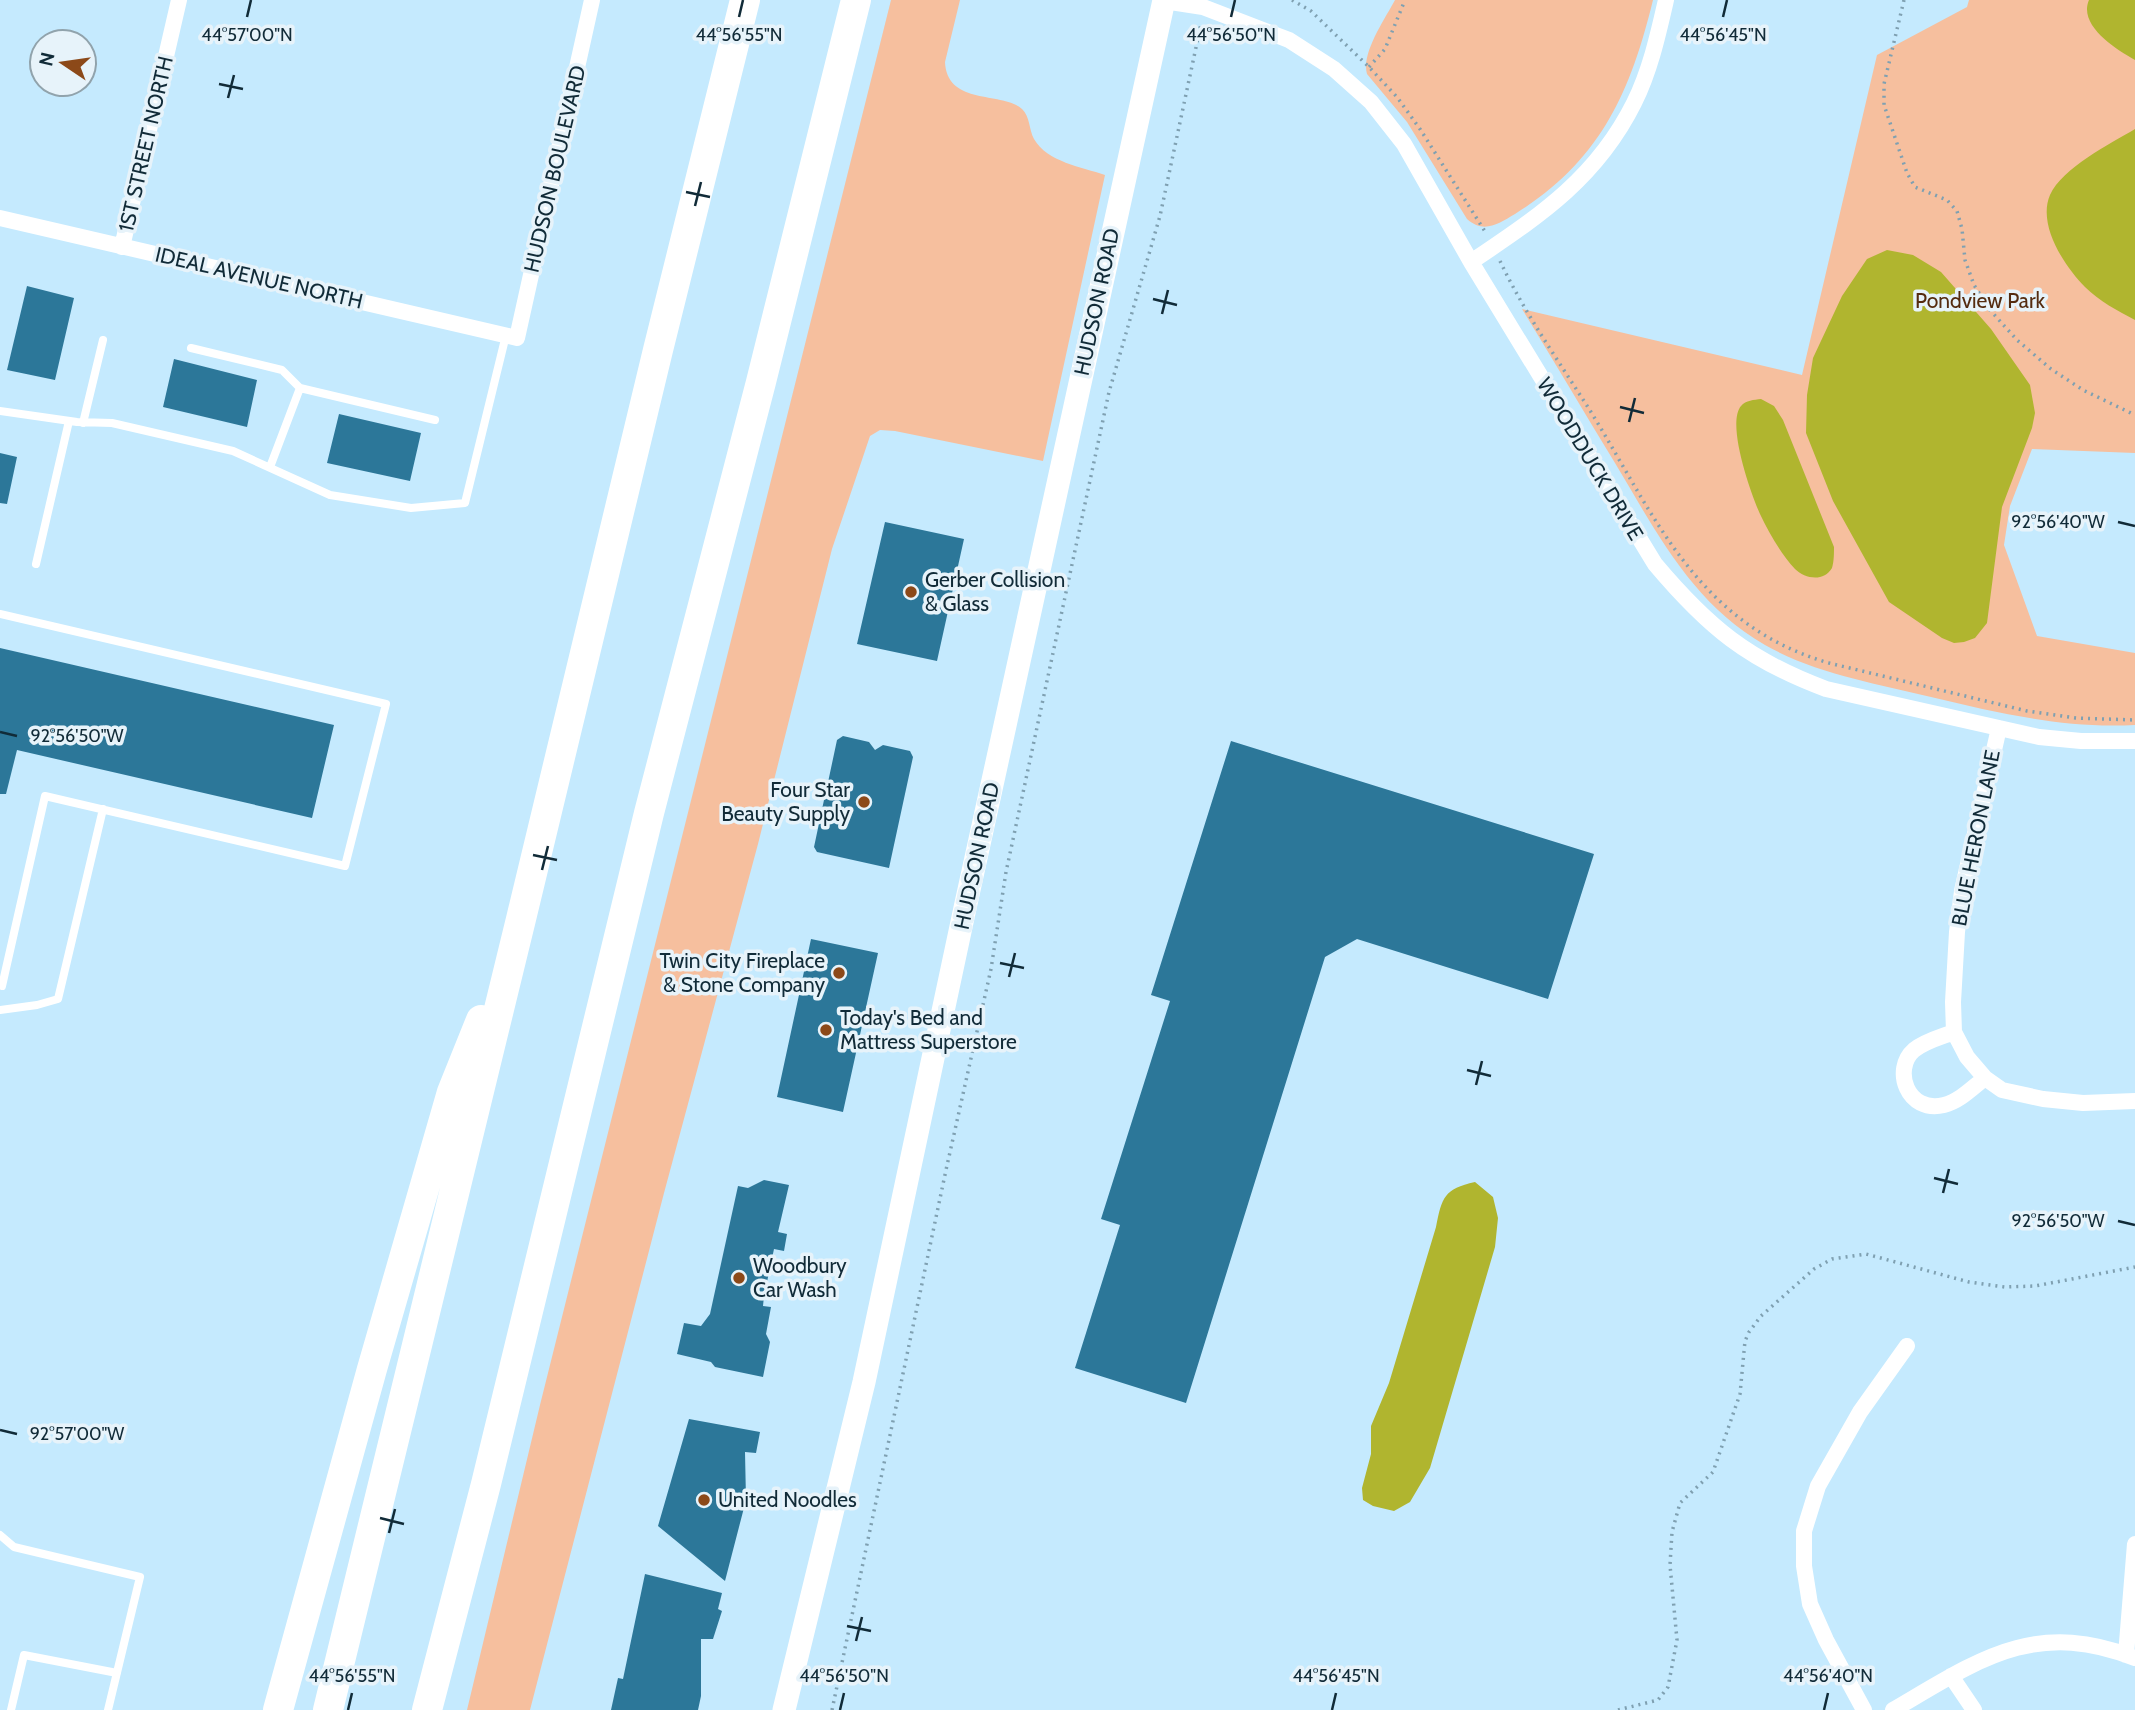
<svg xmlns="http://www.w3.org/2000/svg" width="2135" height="1710" font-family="Cabin,sans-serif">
  <rect width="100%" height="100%" fill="#c5eafe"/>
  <path fill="#f6bf9e" d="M891,0H960L945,62C947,106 1002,91 1022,109C1030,116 1029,130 1034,139C1047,162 1082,167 1105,175L1043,461L895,431L880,430L870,436L832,549L758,844L664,1193L530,1710H467L540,1405Z
    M1395,0H1653C1630,94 1600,161 1515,214C1498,224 1484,234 1467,219L1407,122L1367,74C1361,53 1385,19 1395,0Z
    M1969,0H2135V453L2032,449L2010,506L2004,545L2037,636L2135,653V725C2065,729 1998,713 1931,697C1875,683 1816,674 1765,645C1692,603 1657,533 1615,463C1584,412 1553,360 1522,309L1802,375L1877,55L1967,7Z"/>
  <path fill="#b0b52f" d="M2089,0H2135V60C2115,49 2078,25 2089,0Z
    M2135,129V320C2118,311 2099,301 2085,287C2065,267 2037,225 2050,195C2062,168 2110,144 2135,129Z
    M1887,250L1913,255L1941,272L1991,329L2030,385L2035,413L2032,428L2002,507L1987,623L1975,638L1964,642L1954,643L1942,638L1889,602L1833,501L1806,433L1807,395L1813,358L1842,296L1867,259Z
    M1761,399L1774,406L1783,420L1834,547C1834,553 1834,562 1832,568C1824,582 1805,579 1795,569C1781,554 1769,533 1760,514C1751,494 1726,424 1741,406C1746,400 1754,400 1761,399Z
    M1475,1182L1493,1197L1498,1218L1495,1247L1430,1468L1410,1502L1394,1511L1373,1506L1363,1500L1362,1488L1371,1454V1426L1389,1383L1436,1227C1442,1197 1444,1189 1475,1182Z"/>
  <path fill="#2c7799" d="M27,286L74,298L55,380L7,370Z
    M174,359L257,380L247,427L163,407Z
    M339,414L421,433L410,481L327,463Z
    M0,453L17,457L7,504L0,503Z
    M885,522L964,539L937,661L857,644Z
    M0,648L334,725L312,818L17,750L6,794H0Z
    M843,736L869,742L875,750L883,745L910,751L913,757L889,868L817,852L814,847L824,800L831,794L827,787L837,740Z
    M1231,741L1594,854L1548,999L1357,939L1325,957L1186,1403L1075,1368L1120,1225L1101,1219L1170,1001L1151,995Z
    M811,939L878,953L843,1112L777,1097Z
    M764,1180L789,1185L778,1232L787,1234L784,1251L774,1249L764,1296L763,1306L771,1307L766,1334L770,1342L763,1377L715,1367L711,1362L677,1354L684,1323L701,1326L710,1314L738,1186L748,1188Z
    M689,1419L760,1432L756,1453L745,1452L746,1500L725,1581L658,1526Z
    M645,1574L722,1593L718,1609L722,1611L713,1639H701V1696L698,1710H611L618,1678L623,1679Z"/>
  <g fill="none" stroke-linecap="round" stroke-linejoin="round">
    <path stroke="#7fa0b1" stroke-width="3.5" stroke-dasharray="2 5" stroke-linecap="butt" d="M1292,0L1311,11L1369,67L1397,97L1420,129L1486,233
      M1904,0L1884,84V105L1907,173L1915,187L1947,200L1957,211L1962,229L1965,260L1974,285L1990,310L2017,340L2051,369L2083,390L2135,415
      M1369,67L1385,49L1405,0
      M1500,261C1525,314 1560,363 1591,412C1656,518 1698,625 1829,663L2027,711L2076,718L2135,720
      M832,1710L946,1170L991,969L1006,872L1109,392L1160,216L1201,24
      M1618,1710L1658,1700L1668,1687L1677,1640L1670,1565L1672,1532L1680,1503L1713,1472L1740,1394L1745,1341L1749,1332L1761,1316L1814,1269L1832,1259L1866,1254L1969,1282L2005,1287L2035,1286L2135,1267"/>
    <path stroke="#fff" stroke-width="8" d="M191,348L282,370L300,388
      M0,411L77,422L112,423L233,451L330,495L411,508L465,503L506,335
      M83,423L103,340
      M270,467L300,388L435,420
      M36,564L69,421
      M0,614L386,704L345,866L45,796L2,986L0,985
      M0,1010L37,1005L58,999L103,809
      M0,1535L14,1547L140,1577L108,1710
      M11,1710L24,1655L117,1673"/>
    <path stroke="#fff" stroke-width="16" d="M1164,1L1203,7L1289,40L1334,69L1371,102L1404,144L1471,262L1655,564C1708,627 1748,660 1826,689L2039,737L2081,741H2135
      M0,218L517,338L592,0
      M122,247L179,0
      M1471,262C1539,216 1596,179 1634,103C1650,71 1658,35 1666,0
      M1999,728L1962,891L1957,932L1953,1002L1954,1032L1967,1057L1985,1078L2002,1090L2043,1099L2083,1103L2135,1101
      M1954,1032C1941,1037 1925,1041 1914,1050C1892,1069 1907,1114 1944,1105C1960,1101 1972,1088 1985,1078
      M2126,1655L2135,1544
      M1951,1676L1974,1710
      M1864,1710L1826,1640L1810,1604L1804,1566V1531L1818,1486L1860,1412L1907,1346
      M1893,1710C1977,1661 2034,1618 2135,1658"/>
    <path stroke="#fff" stroke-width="23" d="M784,1710L864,1382L965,908L1164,0"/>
    <path stroke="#fff" stroke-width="30" d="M278,1710L372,1369L452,1092L481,1020
      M328,1710L521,919L658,350L745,0
      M427,1710L486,1484L649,813L761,382L856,0"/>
  </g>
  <path fill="none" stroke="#112b38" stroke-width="2.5" d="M247,17L251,0M739,17L743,0M1231,17L1235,0M1723,17L1727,0M219,84L243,89M228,98L234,75M686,192L710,197M695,206L701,182M1153,299L1177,305M1162,314L1168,290M1620,407L1644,413M1629,422L1635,398M2118,522L2135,526M0,732L17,736M533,855L557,860M542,870L548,846M1000,963L1024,968M1009,977L1015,953M1467,1070L1491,1076M1476,1085L1482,1061M1934,1178L1958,1184M1943,1193L1949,1169M2118,1221L2135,1225M0,1430L17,1434M380,1518L404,1524M389,1533L395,1509M847,1626L871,1631M856,1641L862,1617M348,1710L352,1693M840,1710L844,1693M1332,1710L1336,1693M1824,1710L1828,1693"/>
  <g fill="#8c4919" stroke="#e7f3fa" stroke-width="2.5">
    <circle cx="911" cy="592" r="7"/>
    <circle cx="864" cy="802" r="7"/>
    <circle cx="839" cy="973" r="7"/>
    <circle cx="826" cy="1030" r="7"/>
    <circle cx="739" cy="1278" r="7"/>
    <circle cx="704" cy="1500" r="7"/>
  </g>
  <g text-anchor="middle" stroke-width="7" stroke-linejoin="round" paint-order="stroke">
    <g font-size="21" fill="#112b38" stroke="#e7f3fa">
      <text transform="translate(146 144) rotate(-77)" y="7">1ST STREET NORTH</text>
      <text transform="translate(555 169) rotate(-77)" y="7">HUDSON BOULEVARD</text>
      <text transform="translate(259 278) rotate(13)" y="7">IDEAL AVENUE NORTH</text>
      <text transform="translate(1097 302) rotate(-78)" y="7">HUDSON ROAD</text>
      <text transform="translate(1590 459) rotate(59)" y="7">WOODDUCK DRIVE</text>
      <text transform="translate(1976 838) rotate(-79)" y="7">BLUE HERON LANE</text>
      <text transform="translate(977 856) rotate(-78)" y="7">HUDSON ROAD</text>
    </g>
    <g font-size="21" fill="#552c10" stroke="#e7f3fa">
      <text x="1980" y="308">Pondview Park</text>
    </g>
    <g font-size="21" fill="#112b38" stroke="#e7f3fa" text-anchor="start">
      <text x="925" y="587">Gerber Collision<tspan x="925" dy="24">&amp; Glass</tspan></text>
      <text x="850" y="797" text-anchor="end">Four Star<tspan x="850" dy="24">Beauty Supply</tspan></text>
      <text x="825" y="968" text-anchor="end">Twin City Fireplace<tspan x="825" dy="24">&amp; Stone Company</tspan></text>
      <text x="840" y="1025">Today's Bed and<tspan x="840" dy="24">Mattress Superstore</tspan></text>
      <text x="753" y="1273">Woodbury<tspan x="753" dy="24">Car Wash</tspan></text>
      <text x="718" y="1507">United Noodles</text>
    </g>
  </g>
  <g font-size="18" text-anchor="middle" fill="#112b38" stroke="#e7f3fa" stroke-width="7" stroke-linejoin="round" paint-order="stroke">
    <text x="247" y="41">44°57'00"N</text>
    <text x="739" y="41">44°56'55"N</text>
    <text x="1231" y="41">44°56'50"N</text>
    <text x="1723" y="41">44°56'45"N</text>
    <text x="2058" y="528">92°56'40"W</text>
    <text x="77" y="742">92°56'50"W</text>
    <text x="2058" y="1227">92°56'50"W</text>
    <text x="77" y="1440">92°57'00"W</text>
    <text x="352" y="1682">44°56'55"N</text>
    <text x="844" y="1682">44°56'50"N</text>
    <text x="1336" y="1682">44°56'45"N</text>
    <text x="1828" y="1682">44°56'40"N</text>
  </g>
  <g transform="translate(63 63) rotate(283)"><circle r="33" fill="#e7f3fa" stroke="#91a3ac" stroke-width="2"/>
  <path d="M0-5L12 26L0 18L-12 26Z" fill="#8c4919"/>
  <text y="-10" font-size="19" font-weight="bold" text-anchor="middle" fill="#112b38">N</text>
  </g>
</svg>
